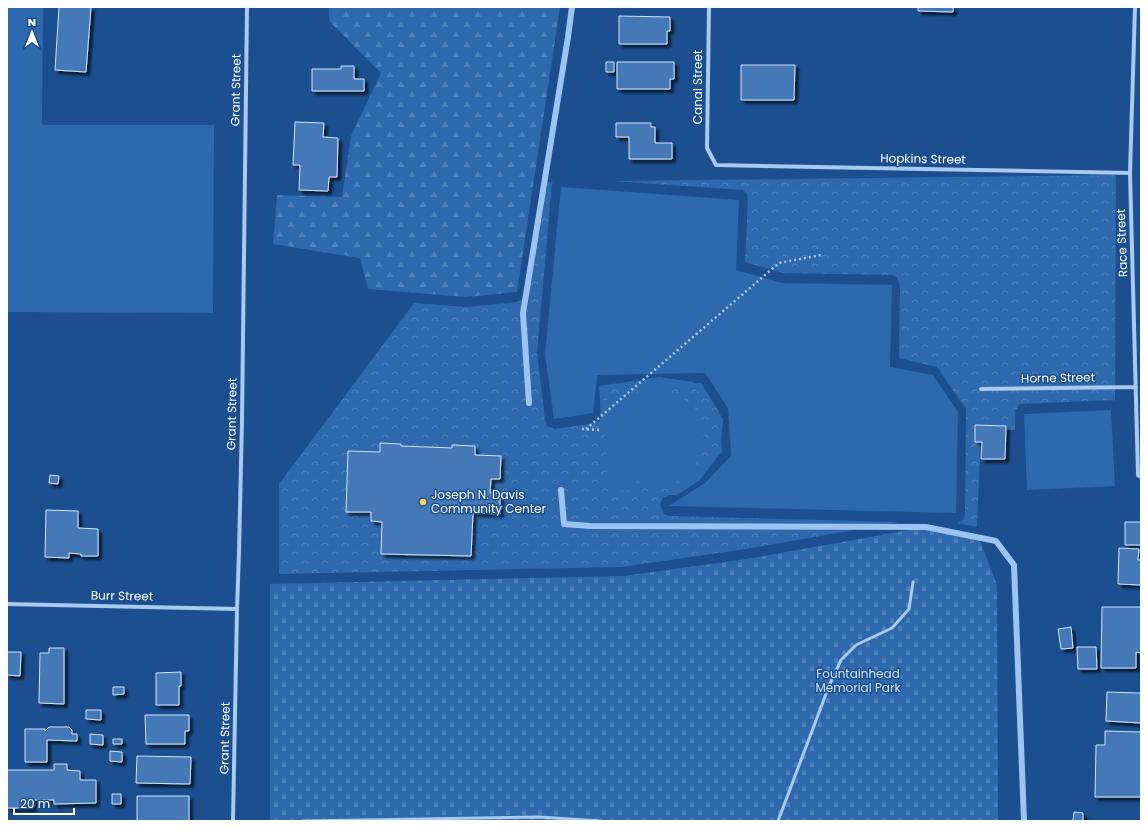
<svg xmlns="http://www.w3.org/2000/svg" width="1148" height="828" font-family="Poppins,sans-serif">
  <defs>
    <pattern id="forest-firs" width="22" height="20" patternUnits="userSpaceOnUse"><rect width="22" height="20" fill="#2e69ad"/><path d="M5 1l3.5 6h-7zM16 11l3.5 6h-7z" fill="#4d80b9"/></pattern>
    <pattern id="cemetery-stones" width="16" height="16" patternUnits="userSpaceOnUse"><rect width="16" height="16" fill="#2e69ad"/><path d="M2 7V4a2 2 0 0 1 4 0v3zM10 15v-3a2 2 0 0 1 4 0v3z" fill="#4d80b9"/></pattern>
    <pattern id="park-crowns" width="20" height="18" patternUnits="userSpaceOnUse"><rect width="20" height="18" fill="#2e69ad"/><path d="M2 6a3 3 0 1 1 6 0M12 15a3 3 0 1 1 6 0" fill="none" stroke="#4d80b9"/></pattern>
    <filter id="shadow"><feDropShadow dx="3.5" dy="3.5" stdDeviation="1" flood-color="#0009"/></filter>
  </defs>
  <rect width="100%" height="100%" fill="#1b4f8f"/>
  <path fill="#2e69ad" d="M7,7H43L42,125H214L213,313L7,312Z
    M561,187L739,200L736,270L782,283L892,285L890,367L933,375L958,412L956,513L669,506L705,483L731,456L728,408L705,373L597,375L593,413L554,419L545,354Z
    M659,377L693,382L708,396L723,419L720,454L699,481L677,495L611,494L605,488L599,386Z
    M1111,410L1115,486L1027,490L1024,414Z"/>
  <path fill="url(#forest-firs)" d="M329,7H560L517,292L466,297L368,289L360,258L273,244L277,195L342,197L351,136L381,73L329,21Z"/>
  <path fill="url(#cemetery-stones)" d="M926,527L979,538L997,585L998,821H270V584L623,576L747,559Z"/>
  <path fill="url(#park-crowns)" d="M1116,175L1115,401L1113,400L1020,404L1015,411V430L981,432L977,527L957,523L963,520L965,514L966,409L937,367L899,358L900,285L897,277L892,275L783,273L745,262L748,200L747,194L743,190L612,181Z
    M542,182H554L552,183L537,353L545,420L547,426L555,429L595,423L600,420L602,412L606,441L607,480L610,486L614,489L626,491L631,489L635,481L672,484L691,474L701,450L704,431L693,404L662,388L609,398L603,402L605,385L701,383L719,412L722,452L699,475L662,499L660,505L664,514L669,516L899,522L746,549L622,567L279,574V484L414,303L467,307L517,302L522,299L525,293Z"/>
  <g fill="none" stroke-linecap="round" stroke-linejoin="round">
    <path stroke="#9cc4f0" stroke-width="6" d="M529,403L523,313L568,37L572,7
      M561,490L564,524L590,526L926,527L996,541L1014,565L1024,821"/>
  </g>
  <path fill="#4478b7" stroke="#cfe3fa" filter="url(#shadow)" d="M59,7H91L86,72L55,70Z
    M918,7H953V12L918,11Z
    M619,16L670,17V31H667V44H619Z
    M606,62H614V72H606Z
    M617,62H674V79H670V89H617Z
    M741,65H795L794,100H741Z
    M341,66H354V79H364V91H312V69H341Z
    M295,122L324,123L323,137L338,138L337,177H329L328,191L299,190L300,165H293Z
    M616,123H651V127H655V143H672V159H629V137H616Z
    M975,425L1006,426L1005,459H981L982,442H975Z
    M380,443L401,444V446L452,448V445L475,446V455L501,456L500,479H491L490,493H500V514L473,513L471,556L381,554L382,522L371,521V512H346L348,451L380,452Z
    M50,475L59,476L58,484L49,483Z
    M46,510L78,511V528L98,529V556H81V554L69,553V558L45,557Z
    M1125,522H1141V545H1125Z
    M1119,548L1139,549L1138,560H1141V585L1118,584Z
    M1102,607H1141V653L1136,652V668H1101Z
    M1071,627L1073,648L1061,649L1058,629Z
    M1077,647H1096L1097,669H1078Z
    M49,648H64V704L39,703L40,653H49Z
    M7,652H21L20,676L7,675Z
    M181,672V686H179V705H156V673Z
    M113,687H124V694L113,695Z
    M1107,692L1141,693V723L1106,721Z
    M86,710H101V720L86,719Z
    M145,715H189V731H185V744H146Z
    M49,727H69L72,730V734H77V741L47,740V762H25V729H45V731Z
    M1105,731L1141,732V797H1095L1096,745H1105Z
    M90,734L103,735V745L90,744Z
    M113,739H122V744H113Z
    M110,751L122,752V762L110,761Z
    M137,756L191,757L190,784L136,783Z
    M54,764H67V770L80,771V780H96V803L54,804V800H33V808H7V770H54Z
    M112,794H121V804H112Z
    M137,796H189V821H137Z
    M1074,812L1083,813V821H1073Z"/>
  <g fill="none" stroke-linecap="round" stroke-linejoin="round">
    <path stroke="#a9c9ee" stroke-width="2.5" stroke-dasharray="2 3" stroke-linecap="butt" d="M582,429L600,430
      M586,429L779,263L821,255"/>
    <path stroke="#a9c9ee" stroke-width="3" d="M303,821L539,817L601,821
      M778,821L829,686L841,660L856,645L892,628L909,609L913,582"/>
    <path stroke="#a9c9ee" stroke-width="4" d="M709,7L707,148L716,165L1130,173
      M1135,7L1130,173L1138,475L1141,477
      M981,389L1136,387
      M7,604L237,609
      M233,821L237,609L239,552L242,420L247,7"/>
  </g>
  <circle fill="#ffd166" stroke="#1b4f8f" stroke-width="1.5" cx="423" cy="502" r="4"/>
  <g text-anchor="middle" stroke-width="3" stroke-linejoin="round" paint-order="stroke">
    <g font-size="12" fill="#fff" stroke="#1b4f8f">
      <text transform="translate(698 87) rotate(-90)" y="4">Canal Street</text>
      <text transform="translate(236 90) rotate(-89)" y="4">Grant Street</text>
      <text transform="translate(923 159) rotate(1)" y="4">Hopkins Street</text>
      <text transform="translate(1122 243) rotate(-92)" y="4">Race Street</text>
      <text transform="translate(1058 378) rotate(-1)" y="4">Horne Street</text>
      <text transform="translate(232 414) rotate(-89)" y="4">Grant Street</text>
      <text transform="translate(122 596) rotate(1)" y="4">Burr Street</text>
      <text transform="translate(225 738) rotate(-89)" y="4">Grant Street</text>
    </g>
    <g font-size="12" fill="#fff" stroke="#1b4f8f" text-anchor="start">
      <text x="431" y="499">Joseph N. Davis<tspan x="431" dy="14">Community Center</tspan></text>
    </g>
    <g font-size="12" fill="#cfe3fa" stroke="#1b4f8f">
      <text x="858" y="678">Fountainhead<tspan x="858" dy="14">Memorial Park</tspan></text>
    </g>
  </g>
  <rect width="1148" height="828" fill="none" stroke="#ffffff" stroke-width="16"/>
  <g transform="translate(32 32)" stroke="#1b4f8f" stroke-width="3" paint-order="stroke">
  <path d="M0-3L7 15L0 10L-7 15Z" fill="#ffffff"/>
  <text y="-6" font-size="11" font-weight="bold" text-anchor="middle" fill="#ffffff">N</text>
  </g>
  <path d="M14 808v6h60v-6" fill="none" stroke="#ffffff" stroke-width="2"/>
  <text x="20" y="808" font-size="12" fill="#ffffff" stroke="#1b4f8f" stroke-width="3" paint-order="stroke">20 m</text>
</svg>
